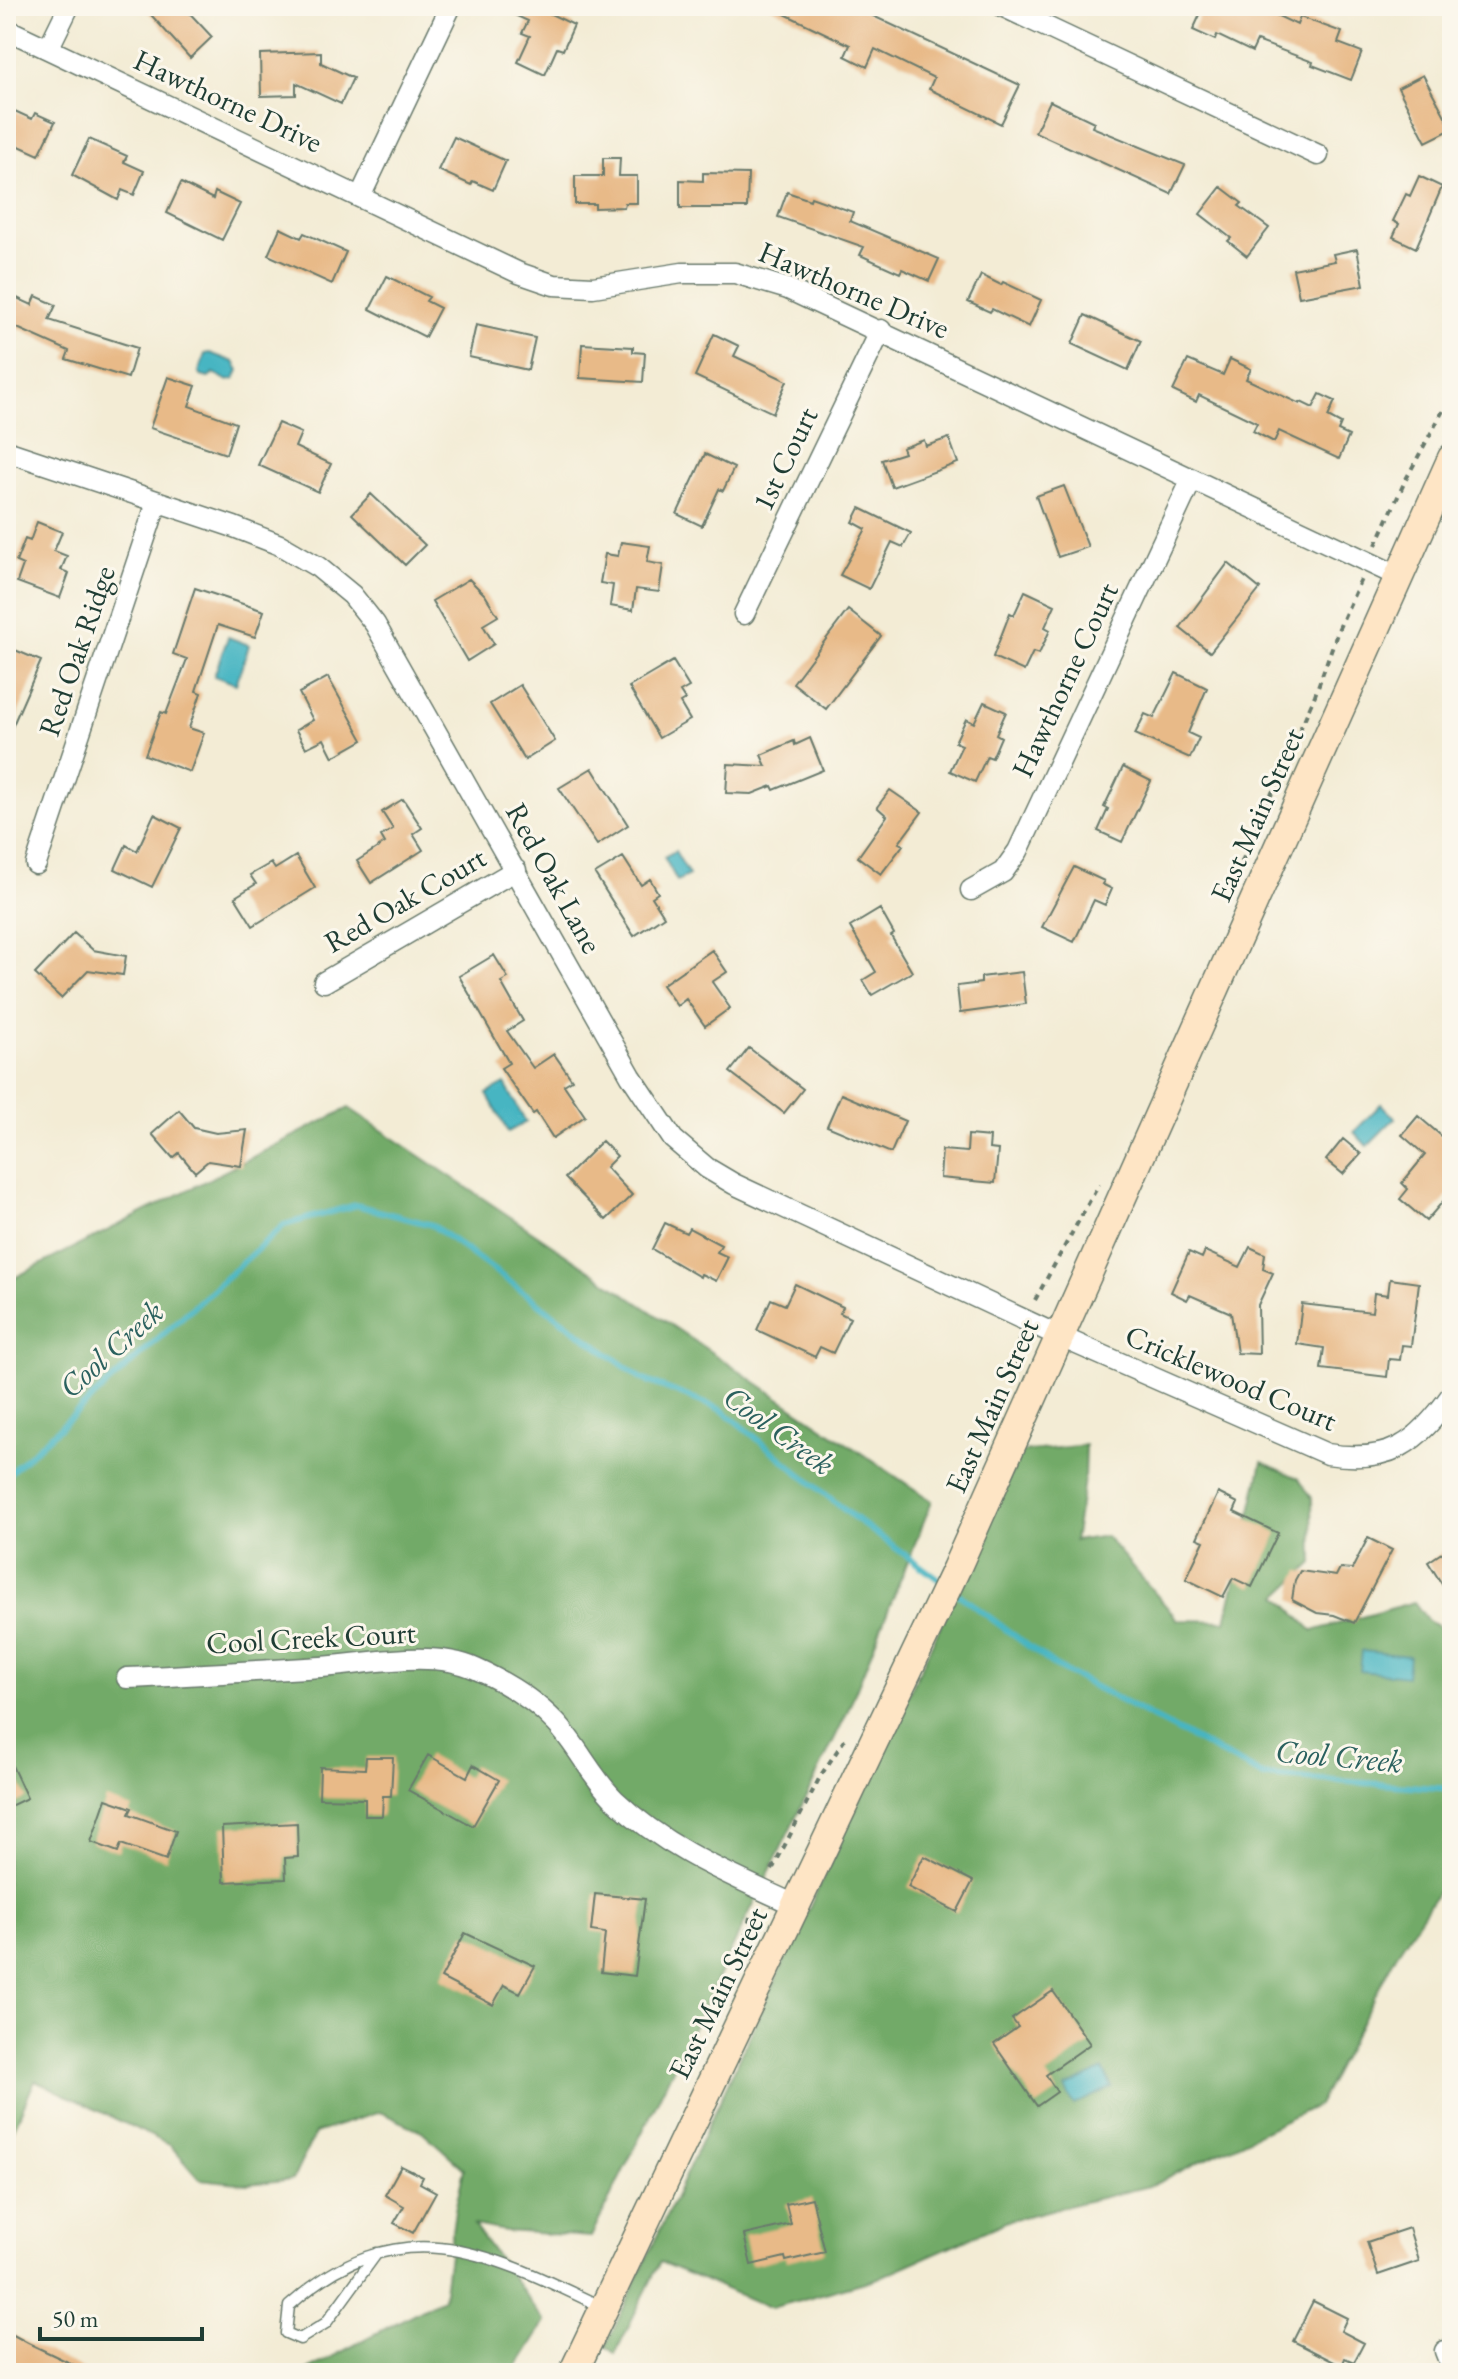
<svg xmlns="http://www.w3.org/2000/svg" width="1458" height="2379" font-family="'EB Garamond',serif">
  <rect width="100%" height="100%" fill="#fbf7ec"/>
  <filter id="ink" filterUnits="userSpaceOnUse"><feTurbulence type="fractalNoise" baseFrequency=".0125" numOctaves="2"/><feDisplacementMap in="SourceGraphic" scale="16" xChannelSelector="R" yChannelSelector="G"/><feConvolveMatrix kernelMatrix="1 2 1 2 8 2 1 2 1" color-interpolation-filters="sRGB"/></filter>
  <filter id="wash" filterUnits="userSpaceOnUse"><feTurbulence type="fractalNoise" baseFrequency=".006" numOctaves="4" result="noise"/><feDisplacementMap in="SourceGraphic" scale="32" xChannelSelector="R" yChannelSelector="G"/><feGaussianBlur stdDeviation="1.8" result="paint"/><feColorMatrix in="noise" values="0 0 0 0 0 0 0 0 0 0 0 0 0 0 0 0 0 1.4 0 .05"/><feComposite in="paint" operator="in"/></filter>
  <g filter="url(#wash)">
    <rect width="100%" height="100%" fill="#f3ecd5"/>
    <path fill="#72aa68" stroke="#48744e" stroke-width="2" d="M349,1108L932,1501L846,1715L591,2237L505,2231L474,2225L545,2322L513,2373H302L443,2298L455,2210L464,2169L422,2131L380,2112L315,2133L293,2179L248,2184L200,2179L170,2145L35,2080L6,2146V1282Z
      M1085,1445L1084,1480L1074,1541L1106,1536L1178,1620L1226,1621L1262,1462L1298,1478L1312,1498L1313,1563L1278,1596L1313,1631L1414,1602L1429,1622L1452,1633V1871L1396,1955L1318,2105L1149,2186L1010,2220L876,2279L771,2308L660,2262L615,2354L606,2346L1021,1452Z"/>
    <path fill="#47b5c2" stroke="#33797b" stroke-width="2" d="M210,353L234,362L239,370L235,379L228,381L214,373L208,378L201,376L199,372L205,354Z
      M228,637L249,645L236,684L214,676Z
      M675,851L689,875L677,881L664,857Z
      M505,1084L526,1122L508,1132L487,1094Z
      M1381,1104L1395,1118L1367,1146L1354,1132Z
      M1362,1651L1409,1656L1407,1676L1360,1671Z
      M1103,2069L1112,2087L1074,2105L1065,2088Z"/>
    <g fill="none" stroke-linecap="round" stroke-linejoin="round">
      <path stroke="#47b5c2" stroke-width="6" d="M6,1476L284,1225L356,1205L432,1225L642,1379L722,1410L852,1516L941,1581
        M953,1590L1055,1666L1264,1776L1452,1789"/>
    </g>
    <g id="blocks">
      <path fill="#e8ba88" d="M143,6H183L212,37L190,58Z
        M495,6H534L574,25L563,50L557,48L545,75L518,62L530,36L522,33L528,21Z
        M768,6H852L1020,85L1001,124L929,89L934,78L875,49L867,67L845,56L850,45Z
        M1204,6H1257L1297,25L1300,17L1342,32L1338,43L1362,52L1351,80L1312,65L1313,62L1257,41L1252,52L1217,35L1215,40L1193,30Z
        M321,52V63L353,78L341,104L296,83V95L261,96L260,54Z
        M1423,75L1452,129L1426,142L1398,88Z
        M1050,101L1094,122L1092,127L1185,165L1171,194L1035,132Z
        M6,107L32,119L35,113L55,122L39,155L6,140Z
        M454,137L506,161L493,190L473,181L471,185L438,170Z
        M89,139L127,156L124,162L144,171L134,195L122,190L118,200L72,175Z
        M603,158H620L619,176H637V203H625L624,207L595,208V204H575V176H603Z
        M703,173L748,174L747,208H680V180L703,181Z
        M1419,176L1442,187L1416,248L1393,237L1399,224L1393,221L1406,194L1410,196Z
        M181,183L213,199L215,192L240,204L222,240L167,213Z
        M1221,187L1242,203L1239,206L1269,228L1247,256L1228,241L1231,238L1200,214Z
        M787,192L810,200L811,197L853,212L850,221L939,259L929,281L902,269L900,273L860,255L864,247L778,217Z
        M280,228L301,238L304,233L346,252L332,284L268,255Z
        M1357,249L1364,285L1299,297L1293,269L1335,261L1333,254Z
        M981,275L1001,285L1003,282L1041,300L1029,327L992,309L990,312L968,302Z
        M387,276L429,297L426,301L440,308L425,337L370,309Z
        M6,293L32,305L36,296L56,305L49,320L137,348L128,378L66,359L69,351L6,323Z
        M1085,315L1141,341L1128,370L1072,344Z
        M476,325L535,338L528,370L469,357Z
        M714,334L739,346L734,356L787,381L773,413L695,376Z
        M582,344L633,347V352L645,353L643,382L580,378Z
        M1230,359L1251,369L1246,379L1300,404L1301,402L1313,408L1320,394L1335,401L1328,417L1341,424L1338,431L1349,436L1339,459L1279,431L1274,442L1253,431L1257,423L1199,395L1196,402L1173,391L1188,360L1223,375Z
        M168,377L196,386L189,406L236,423L226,454L150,428Z
        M278,423L301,433L295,447L331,464L318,492L258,465Z
        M949,438L958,463L892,487L882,460L904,453L902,448L924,440L926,446Z
        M705,454L734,468L723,491L719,489L702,526L677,514Z
        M1064,486L1088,547L1058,557L1036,496Z
        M371,494L425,545L405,565L352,514Z
        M860,508L911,533L903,547L892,542L869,589L840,575L866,529L853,522Z
        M37,522L62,532L54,551L67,556L61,570L69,573L60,598L17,582L23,565L16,562L25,539L30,541Z
        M621,542L650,546L647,562L663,565L659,592L636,589L633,610L610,606L613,585L600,583L605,554L618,556Z
        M1228,563L1260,589L1210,652L1180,628Z
        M469,579L485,595L498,616L483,625L494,644L467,661L432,601Z
        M195,588L264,611L255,637L218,625L196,691L201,693L189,728L204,733L190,772L145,755L161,712L166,714L187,659L173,654Z
        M1025,591L1055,605L1045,627L1050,630L1039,654L1033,652L1024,671L993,657L1010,613L1014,615Z
        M848,610L881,636L826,709L793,683Z
        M15,650L41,661L6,741V671Z
        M673,661L689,687L680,692L685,700L680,703L690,720L659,738L629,687Z
        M1176,673L1207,688L1188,733L1199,738L1190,758L1135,734L1145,714L1154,718Z
        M328,677L363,740L333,757L324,739L306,748L296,730L313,720L299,693Z
        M520,685L555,741L525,760L490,704Z
        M984,702L1006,712L996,734L1001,737L992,758L987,756L975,782L950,771L962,745L955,742L966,719L974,723Z
        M810,738L823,770L774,790L772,786L752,794L726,793L728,764L766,766L761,755L794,741L795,745Z
        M1123,767L1151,781L1122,842L1098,831L1108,809L1104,807Z
        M592,768L628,825L597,845L559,788Z
        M890,790L922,812L899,843L903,845L881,874L858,857L887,816L877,807Z
        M403,799L422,828L413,834L423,850L371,883L357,861L385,843L381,836L393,829L382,812Z
        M154,814L181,828L152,887L115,869L126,845L137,851Z
        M296,856L315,888L253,926L235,897L256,884L250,875L271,863L275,869Z
        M623,857L641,885L650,879L658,893L652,897L664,916L634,936L595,874Z
        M1074,867L1104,881L1102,884L1112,889L1105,905L1094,900L1074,942L1042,927Z
        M880,909L894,934L891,936L912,972L872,995L863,980L876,972L850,927Z
        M74,933L93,950L126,956L123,975L88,970L61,998L35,974Z
        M712,950L727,972L712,982L730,1008L705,1026L686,999L677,1006L662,985Z
        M494,955L508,978L501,982L523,1021L507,1031L533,1068L554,1054L572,1080L564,1085L585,1116L553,1138L536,1112L533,1114L501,1068L509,1063L459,976Z
        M1022,972L1026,1004L960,1013L957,986L981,983V977Z
        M749,1048L803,1089L784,1113L730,1072Z
        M841,1094L905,1121L891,1153L827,1126Z
        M179,1110L194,1128L216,1133L247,1130L241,1166L208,1161L195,1172L179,1153L173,1158L152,1134Z
        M1418,1116L1452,1145V1191L1426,1221L1400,1199L1408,1189L1402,1183L1425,1155L1402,1135Z
        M968,1135L990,1137L989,1149L998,1150L995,1183L940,1178L942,1150L967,1152Z
        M1343,1139L1361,1154L1343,1174L1326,1160Z
        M602,1141L617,1156L606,1167L632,1195L606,1220L565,1178Z
        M665,1223L686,1233L689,1228L721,1245L717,1252L728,1257L716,1281L701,1274L700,1277L652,1249Z
        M1250,1247L1265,1254L1263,1269L1273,1273L1258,1305L1259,1354L1237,1353L1231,1313L1190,1295L1187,1300L1171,1292L1189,1252L1202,1258L1205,1251L1240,1267Z
        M1390,1279L1419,1283L1411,1346L1402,1345L1400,1360L1389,1359L1387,1377L1321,1369L1324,1348L1297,1344L1302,1304L1372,1312L1374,1293L1388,1295Z
        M795,1284L843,1307L840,1313L850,1318L833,1353L820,1347L815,1357L757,1330L771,1299L785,1305Z
        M1218,1493L1238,1503L1234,1512L1278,1533L1252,1587L1233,1578L1223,1597L1186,1579L1204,1541L1197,1538Z
        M1368,1538L1392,1550L1354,1623L1334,1615L1317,1613L1292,1600L1295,1580L1300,1571L1336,1576L1340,1568L1352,1569Z
        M1452,1546V1600L1428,1562Z
        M6,1753L27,1798L6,1808Z
        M428,1755L467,1777L473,1765L499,1780L473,1826L408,1790Z
        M366,1757H393L391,1796H383L382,1816H365V1799L319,1798L320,1767L365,1769Z
        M106,1799L132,1808L129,1814L176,1831L166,1860L121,1844L118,1852L91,1842Z
        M297,1823L298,1857L285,1858L286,1879L224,1882L222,1827Z
        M924,1856L973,1881L957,1912L908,1887Z
        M595,1894L645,1899L635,1976L601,1972L605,1933L591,1931Z
        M465,1933L535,1966L520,1993L504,1985L493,2005L441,1978Z
        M1053,1991L1090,2044L1046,2075L1057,2092L1037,2106L994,2044L1018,2027L1012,2019Z
        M401,2166L423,2177L420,2183L436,2192L413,2233L394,2223L404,2206L385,2195Z
        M812,2198L825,2252L786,2261L785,2257L751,2265L744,2235L791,2224L786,2204Z
        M1409,2228L1419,2261L1378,2275L1367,2242Z
        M1313,2301L1347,2318L1341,2331L1364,2343L1354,2362L1345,2358L1342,2366L1293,2341Z
        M6,2331L28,2343L91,2373H6Z"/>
    </g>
  </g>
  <g filter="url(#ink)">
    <use href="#blocks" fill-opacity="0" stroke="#697a6c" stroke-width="2"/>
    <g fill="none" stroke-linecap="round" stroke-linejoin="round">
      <g stroke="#697a6c" stroke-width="13">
        <path id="lane" d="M377,2253L326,2323L300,2339L286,2333L289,2306C398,2207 486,2251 602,2307"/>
      </g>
      <g stroke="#697a6c" stroke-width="23">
        <path id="street" d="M1002,6L1318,155
          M6,29L519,273L554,285L593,287L682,273H735L788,289L1400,577
          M48,49L69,6
          M360,197L451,6
          M6,451L234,527L280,545L318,567L352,595L375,624L631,1076L673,1139L707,1168L734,1184L1061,1337L1327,1454C1390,1464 1417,1444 1452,1394
          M744,614L881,330
          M36,864L157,502
          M971,890L1003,872L1018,851L1192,479
          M324,982L516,870
          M127,1678C192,1675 256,1671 321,1667C368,1664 432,1649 476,1669C505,1682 535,1701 556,1723C578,1746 592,1778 615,1800C669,1851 731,1875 797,1906
          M1445,2351L1452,2369"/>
      </g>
      <g stroke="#697a6c" stroke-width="31">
        <path id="secondary" d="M573,2373L956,1569L1452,458"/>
      </g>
      <path stroke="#697a6c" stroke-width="4" stroke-dasharray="6 6" stroke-linecap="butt" d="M1376,545L1405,481L1452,394
        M1232,884L1315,695L1339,628L1361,579
        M1035,1300L1099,1184
        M1017,1366L1019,1339
        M772,1870L821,1775L845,1739
        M742,1958L750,1917"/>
      <use href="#lane" stroke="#fff" stroke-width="10"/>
      <use href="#street" stroke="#fff" stroke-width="20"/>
      <use href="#secondary" stroke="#fee5c5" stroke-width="28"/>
    </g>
  </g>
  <g text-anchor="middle" stroke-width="6" stroke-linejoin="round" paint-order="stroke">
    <g font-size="30" fill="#1f3d34" stroke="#fbf7ec">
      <text transform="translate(228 101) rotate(25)" y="10">Hawthorne Drive</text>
      <text transform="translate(854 290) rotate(23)" y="10">Hawthorne Drive</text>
      <text transform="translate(785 459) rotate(-64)" y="10">1st Court</text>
      <text transform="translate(77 651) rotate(-71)" y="10">Red Oak Ridge</text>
      <text transform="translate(1065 680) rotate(-65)" y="10">Hawthorne Court</text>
      <text transform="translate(1257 815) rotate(-66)" y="10">East Main Street</text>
      <text transform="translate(554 878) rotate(61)" y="10">Red Oak Lane</text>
      <text transform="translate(405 900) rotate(-30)" y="10">Red Oak Court</text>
      <text transform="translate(1231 1378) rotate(23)" y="10">Cricklewood Court</text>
      <text transform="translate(992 1406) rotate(-66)" y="10">East Main Street</text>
      <text transform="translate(311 1638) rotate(-3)" y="10">Cool Creek Court</text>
      <text transform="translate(718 1993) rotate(-64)" y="10">East Main Street</text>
    </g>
    <g font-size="32" font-style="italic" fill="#2b615f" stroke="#fbf7ec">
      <text transform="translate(111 1349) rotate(-42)" y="11">Cool Creek</text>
      <text transform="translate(779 1430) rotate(36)" y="11">Cool Creek</text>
      <text transform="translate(1339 1756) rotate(5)" y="11">Cool Creek</text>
    </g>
  </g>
  <rect width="1458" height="2379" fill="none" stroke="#fbf7ec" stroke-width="32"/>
  <path d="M40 2327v12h162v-12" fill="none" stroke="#1f3d34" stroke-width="4"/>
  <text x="52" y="2327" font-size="24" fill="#1f3d34" stroke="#fbf7ec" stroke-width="6" paint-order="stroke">50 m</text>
</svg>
